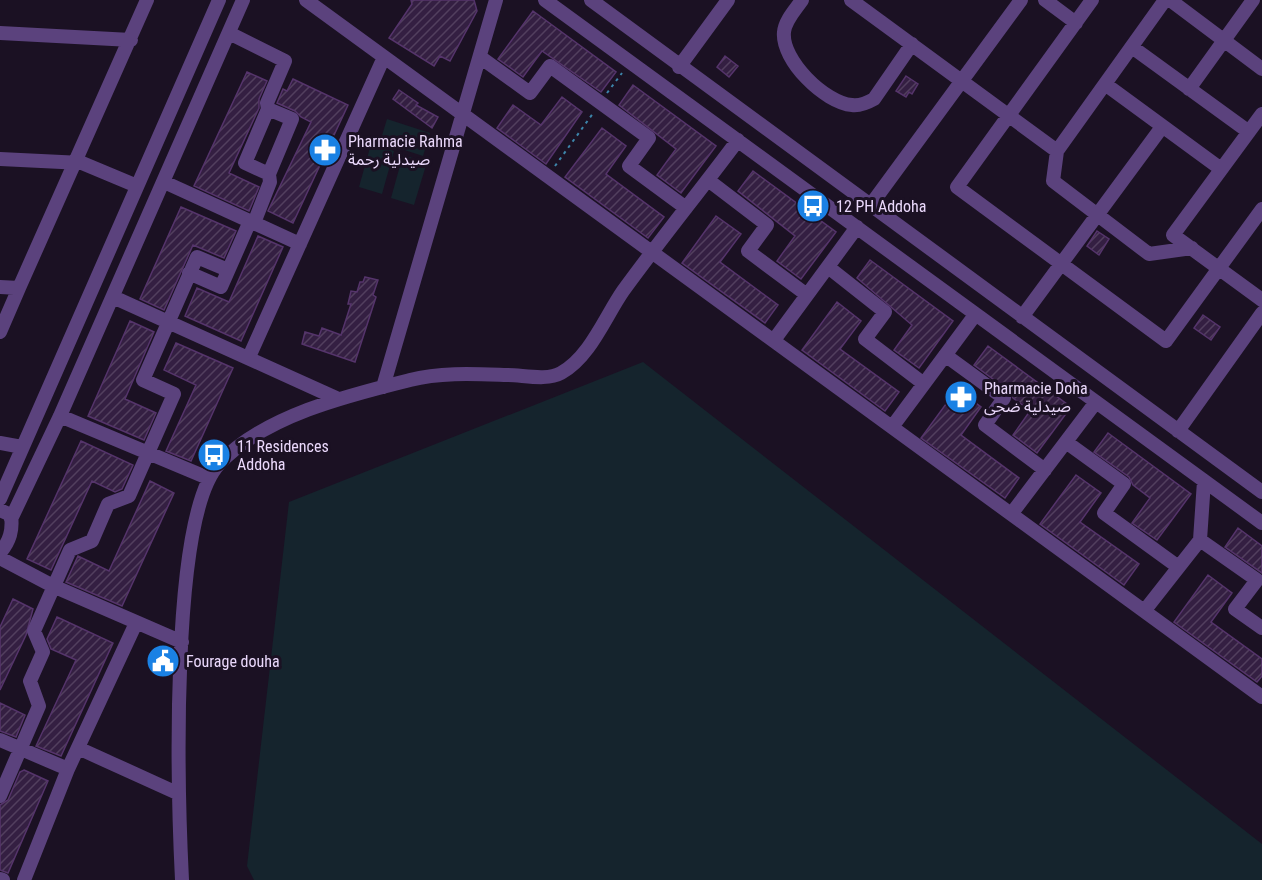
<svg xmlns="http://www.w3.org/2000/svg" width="1262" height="880" font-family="'Roboto Condensed','Noto Sans Arabic',sans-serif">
  <defs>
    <pattern id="building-hatch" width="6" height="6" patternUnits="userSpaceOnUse" patternTransform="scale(1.5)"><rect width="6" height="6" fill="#341f42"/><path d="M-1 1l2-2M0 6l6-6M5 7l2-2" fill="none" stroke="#523f5e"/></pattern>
  </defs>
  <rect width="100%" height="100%" fill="#1b1123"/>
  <path fill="#15242d" d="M387,119L430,133L423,156L380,142Z
    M371,144L394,151L382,194L359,187Z
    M403,155L427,162L414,205L391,198Z
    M643,362L1262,844V880H254L247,866L289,502Z"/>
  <path fill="url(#building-hatch)" stroke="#55346b" stroke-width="1.5" d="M411,0H474L477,11L450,61L440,56L434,66L389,38L412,4Z
    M533,11L616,72L601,92L542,51L523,77L498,59Z
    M725,56L738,66L729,77L717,67Z
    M247,72L267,81L259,99V108L229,173L259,187L249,211L194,186Z
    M906,76L918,84L912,94L909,92L906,97L896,91Z
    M293,79L348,105L293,223L268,211L311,122L301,117L295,111L277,103L283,89L287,91Z
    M633,85L716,146L681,193L657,175L676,149L619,105Z
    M399,90L418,103L416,105L438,117L432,128L393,99Z
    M562,97L582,112L546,164L497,128L513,105L541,125Z
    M602,128L626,146L606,174L664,217L648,238L565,177Z
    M753,171L836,232L801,279L777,261L795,236L738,191Z
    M181,207L236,231L224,258L193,245L164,310L140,299Z
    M716,216L741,234L720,262L778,305L765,323L682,263Z
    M1097,231L1109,239L1099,255L1087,246Z
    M258,236L283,247L241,341L185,316L197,288L229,302Z
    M870,260L953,321L919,368L894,350L912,325L857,278Z
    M365,277L378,280L373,295L376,297L355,362L302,344L305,332L319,336L322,328L341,335L351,304H348L351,291L357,292L360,282H363Z
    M837,302L861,321L840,349L899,392L885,411L802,350Z
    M1203,315L1220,327L1211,340L1194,328Z
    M130,321L154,332L125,399L156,413L144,440L88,416Z
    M176,343L233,368L191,461L166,451L196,385L164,370Z
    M988,346L1071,407L1037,453L1013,435L1030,411L1013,398L1009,391L974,365Z
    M957,389L981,407L961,435L1019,478L1005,498L921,438Z
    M1108,433L1191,494L1157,540L1132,523L1150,498L1133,485L1129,477L1094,452Z
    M81,441L133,465L122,489L115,492L92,481L51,570L27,559Z
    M1076,475L1101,493L1080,522L1139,564L1124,585L1040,524Z
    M150,481L174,493L122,606L66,582L78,556L109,571Z
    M1238,528L1262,546V573L1225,547Z
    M1208,575L1232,593L1211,622L1262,659V676L1257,682L1174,622Z
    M13,599L33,609L26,635L0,690V627Z
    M57,617L113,643L61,756L36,746L76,660L51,649L47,639Z
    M0,703L25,715L16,737L0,731Z
    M24,770L48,781L8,873L0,870V805L8,800L20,772Z"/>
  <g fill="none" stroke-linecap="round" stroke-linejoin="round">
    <path stroke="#3d85aa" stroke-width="2" stroke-dasharray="3 4.5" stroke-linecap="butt" d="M607,93L622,73
      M555,166L594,112"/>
    <path stroke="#5b427d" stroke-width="14" d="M306,0L1262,697
      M545,0L1262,523
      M591,0L1262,492
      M802,0C796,9 785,20 784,32C781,60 825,103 852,105C860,106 867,103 874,99L912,44
      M851,0L1057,151
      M1045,0L1076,23
      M1092,0L957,187L1166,341L1262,209
      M1165,0L1057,151L1053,181L1149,254L1192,248
      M1170,0L1262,69
      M0,33L131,40
      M229,33L285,61L267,103L268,109
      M1132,47L1249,132
      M480,57L530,93L550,66L649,138L629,166L686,208
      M679,67L728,0
      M1105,84L1221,169
      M1189,89L1253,0
      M1262,114L1173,235L1262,300
      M0,159L82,163L137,186
      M708,180L767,225L748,251L807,295
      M164,182L300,244
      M870,206L1021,0
      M254,223L270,182L269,174L292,119L268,109L245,163L269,174
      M828,267L885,312L865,339L924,384
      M189,273L221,287L250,221
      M0,287L19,288L147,0
      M113,297L336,398
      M1022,317L1162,127
      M0,332L19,288
      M774,340L857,227
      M945,355L1004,398L985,425L1045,470
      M249,357L384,57
      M383,387L496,0
      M60,416L208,478
      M892,427L975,315
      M1178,431L1262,313
      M1066,442L1124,484L1104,513L1177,566
      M0,443L22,447
      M0,499L219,0
      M0,510L11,515C13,530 10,541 0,553
      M1012,513L1096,402
      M11,519L60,416L243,0
      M1200,540L1257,580L1235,609L1262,628
      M0,558L53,586L182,642
      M1145,610L1200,540L1204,481
      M0,740L68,769
      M78,748L177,793
      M0,796L39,706L30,681L43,652L34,631L70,550L92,541L108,504L129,496L174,394L143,380L197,257L228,270
      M0,879L3,880
      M24,880L68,769L136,623
      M182,880C178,800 169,518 219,464C263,416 349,395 410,380C441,372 476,374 507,375C523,375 547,381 561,373C590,357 605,317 623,291C660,240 700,191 738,140"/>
  </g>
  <defs>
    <g id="pharmacy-disc" transform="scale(1.725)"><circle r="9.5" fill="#1a81e4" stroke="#1b1123"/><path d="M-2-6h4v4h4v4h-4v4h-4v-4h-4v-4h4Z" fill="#fff"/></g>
    <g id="bus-disc" transform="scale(1.725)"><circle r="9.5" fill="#1a81e4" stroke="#1b1123"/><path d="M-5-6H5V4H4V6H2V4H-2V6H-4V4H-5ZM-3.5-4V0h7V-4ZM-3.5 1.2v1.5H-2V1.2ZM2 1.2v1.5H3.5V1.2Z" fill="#fff"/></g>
    <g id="civic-disc" transform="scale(1.725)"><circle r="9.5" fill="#1a81e4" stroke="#1b1123"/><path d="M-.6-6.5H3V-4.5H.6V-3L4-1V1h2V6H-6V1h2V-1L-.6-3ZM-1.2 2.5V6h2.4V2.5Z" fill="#fff"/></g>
  </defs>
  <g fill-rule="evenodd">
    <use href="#pharmacy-disc" x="325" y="150"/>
    <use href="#bus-disc" x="813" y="206"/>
    <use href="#pharmacy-disc" x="961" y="397"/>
    <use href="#bus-disc" x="214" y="455"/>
    <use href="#civic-disc" x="163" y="661"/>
  </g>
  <g text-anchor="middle" stroke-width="6" stroke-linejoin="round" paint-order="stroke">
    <g font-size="16" fill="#ead8fb" stroke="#1b1123" text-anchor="start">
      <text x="348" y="147">Pharmacie Rahma<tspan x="348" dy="18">صيدلية رحمة</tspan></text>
      <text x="836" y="212">12 PH Addoha</text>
      <text x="984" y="394">Pharmacie Doha<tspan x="984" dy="18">صيدلية ضحى</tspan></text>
      <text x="237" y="452">11 Residences<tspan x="237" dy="18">Addoha</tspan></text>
      <text x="186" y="667">Fourage douha</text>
    </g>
  </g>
</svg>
